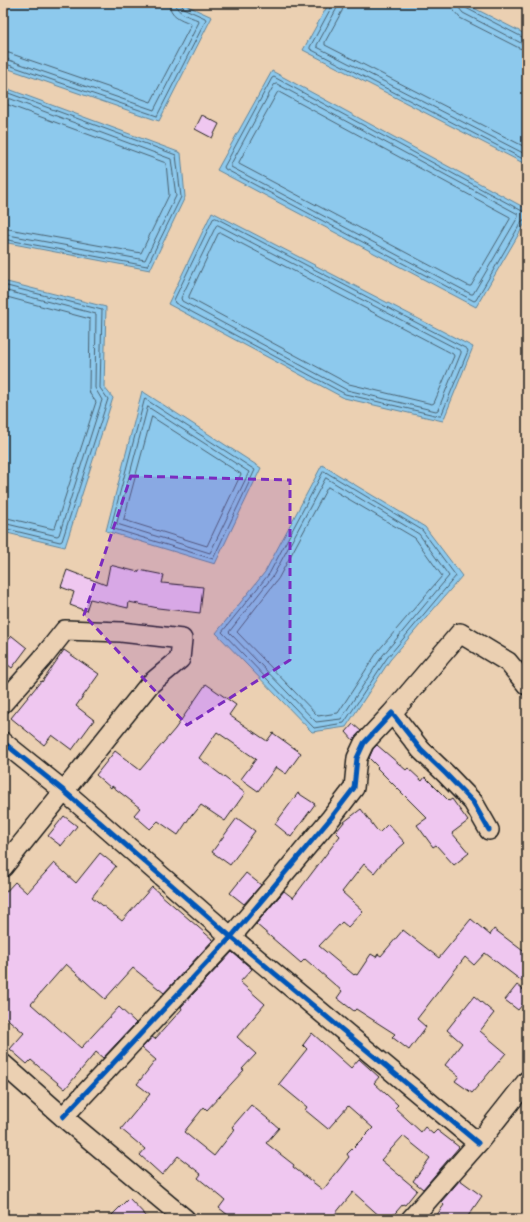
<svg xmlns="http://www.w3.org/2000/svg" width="530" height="1222" font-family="Itim,sans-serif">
  <rect width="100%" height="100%" fill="#ebd0b2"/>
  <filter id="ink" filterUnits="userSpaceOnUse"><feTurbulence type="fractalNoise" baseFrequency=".025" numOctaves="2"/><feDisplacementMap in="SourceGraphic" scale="8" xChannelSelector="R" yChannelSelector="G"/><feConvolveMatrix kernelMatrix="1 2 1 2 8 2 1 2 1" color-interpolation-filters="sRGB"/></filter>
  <g filter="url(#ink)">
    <path fill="#8dc9ed" stroke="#608499" d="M3,3H181L212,17L159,121L3,67Z
      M329,3H464L527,35V165L303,50Z
      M272,71L527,209V220L476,307L217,170Z
      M3,87L181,153L185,197L150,270L3,242Z
      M212,212L473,347L443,421L344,398L168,304Z
      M3,281L106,307L104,387L113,398L65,547L3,532Z
      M142,391L261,468L215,564L106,531Z
      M322,465L425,527L462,576L390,660L346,727L312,732L216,633L265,572Z"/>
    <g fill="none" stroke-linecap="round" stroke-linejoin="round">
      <path stroke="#496170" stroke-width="1" d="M332,3V6L310,47V49L527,161
        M338,3L337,8L317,45V47L527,155
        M344,3L342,11L325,42V45L527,148
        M452,3L454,11L460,18L519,48L527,50
        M458,3L459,8L463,13L521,43L527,44
        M463,3L466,8L524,38L527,39
        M3,52L9,53L151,102L191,25L190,23C180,19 170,16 169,3
        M3,58L154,110L199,22L198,20C189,16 176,14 176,3
        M3,63L157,116L206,20L205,18L183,8L181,3
        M277,84L518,214V217L473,294H471L231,167V164L274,85Z
        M3,91L176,155L181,197L147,266L3,239
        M279,92L510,217V219L471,286H469L239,164V162L277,93Z
        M3,96L171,159L176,196L145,260L3,234
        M3,103L166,163L169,195L141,253L3,228
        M527,212H524L274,77L272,78L224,167L225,169L474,301L476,300L522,221L527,218
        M216,218L467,349L468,351L441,416H439L345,394L175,303L174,300L213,219Z
        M218,225L461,351V353L438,410L436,411L347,390L182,301L181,298L216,226Z
        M221,233L453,354L454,356L434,403L432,404L349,384L189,298V296L218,234Z
        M3,285L102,310L100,388L108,399L62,541L60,542L3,528
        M3,290L96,314L95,388L102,400L59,535L57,536L3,523
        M3,296L90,319L89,389L90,394L96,402L55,528L53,529L3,517
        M145,399L255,470L213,559L111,528Z
        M148,407L249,472L210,553L117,524Z
        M152,417L241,474L207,546L124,520Z
        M324,471L422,530L456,576L387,658L344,723L314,728L222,632L269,574Z
        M326,478L419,534L449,576L383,655L341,719L316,722L229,632L273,576Z
        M328,487L415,538L442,576L378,651L338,713L318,716L237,632L278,579Z"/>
    </g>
    <path fill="#efc7f0" stroke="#1c1c1c" d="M202,115L219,124L212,138L195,129Z
      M110,565L138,572L139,570L164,575L162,583L203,587L200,613L158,608L129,602L128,608L90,599L86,611L70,605L74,592L61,587L67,570L106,585Z
      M12,636L27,648L12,668L3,661V646Z
      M64,650L99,674L76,706L94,720L72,750L52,735L44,745L11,718L41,681L42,682Z
      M206,684L236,705L229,715L267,741L273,733L301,753L286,774L276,767L258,791L241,779L256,759L217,732L199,758L245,793L225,821L201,805L193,815L192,814L178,835L158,821L150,829L134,815L140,808L112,786L111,788L96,775L115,751L140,770L175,729Z
      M353,724L361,731L353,740L346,732Z
      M377,745L406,770L408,768L422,781L425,777L449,801L452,799L468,821L452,833L469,853L454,865L436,845L433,847L417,825L427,818L377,768L378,767L369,758L373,749Z
      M298,793L315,804L291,837L275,824Z
      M361,809L379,833L388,824L405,843L382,863L374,873L364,864L342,892L363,911L348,927L342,922L319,946L354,975L355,974L357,975L371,954L376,957L378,954L381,956L403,930L439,958L471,919L490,935L494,929L527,954V985L485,953L474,965L465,957L417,1019L426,1027L409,1050L392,1037L395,1034L356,1009L354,1011L337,998L342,991L305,959L301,963L256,924L284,891L293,898L340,836L336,832L344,822Z
      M64,816L77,826L61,846L48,836Z
      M237,818L255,831L230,865L212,852Z
      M100,853L116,866L92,897L122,921L152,887L213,940L164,993L133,968L105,999L66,964L31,1004L81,1048L119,1007L136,1023L103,1058L96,1052L65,1089L31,1060L27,1064L10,1049L24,1033L3,1015V895L15,882L27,893L54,863L76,883Z
      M246,873L261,885L244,904L230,893Z
      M232,952L252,969L240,982L265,1004L237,1037L256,1054L242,1069L244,1070L207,1110L204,1107L184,1132L214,1156L235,1129L232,1127L251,1105L279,1128L266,1143L294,1165L293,1167L323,1190L349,1157L347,1154L373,1128L348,1106L328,1129L305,1110L307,1107L279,1084L307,1049L303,1045L312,1033L351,1068L359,1059L379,1077L374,1083L398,1105L395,1108L421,1132L425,1127L433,1134L437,1130L459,1147L423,1189L413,1181L430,1158L403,1136L381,1160L417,1190L405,1205L403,1204L390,1219H383L353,1192L331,1219H233L219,1208L225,1200L198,1178L201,1174L178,1156L162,1175L140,1155L145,1149L121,1129L150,1094L137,1084L156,1060L142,1048L152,1037L155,1039L182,1009L181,1007Z
      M517,985L527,993V999L518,1010L505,1000Z
      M474,996L494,1013L480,1031L506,1053L472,1093L455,1081L459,1076L445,1065L462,1043L447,1030Z
      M460,1180L482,1196L466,1219H434L444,1205L441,1202Z
      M129,1198L149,1219H108Z"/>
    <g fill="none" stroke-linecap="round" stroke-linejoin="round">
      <g stroke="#1c1c1c" stroke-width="22">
        <path id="minor" d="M3,703L42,659L65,630L121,632L182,639L180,659L149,685L3,867
          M392,713L460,633L508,662L527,685
          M3,742L64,791L231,937L478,1143
          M3,1064L63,1117L185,1219
          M63,1117L231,937L331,818L354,788L357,758L364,743L392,713L421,750L446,774L473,802L489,830
          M411,1219L478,1143L527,1081"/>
      </g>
      <use href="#minor" stroke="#ebd0b2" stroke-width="19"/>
      <g stroke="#ebd0b2" stroke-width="8">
        <path id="cycleway" d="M3,742L64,791L231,937L478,1143
          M63,1117L231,937L331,818L354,788L357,758L364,743L392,713L421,750L446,774L473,802L489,830"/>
      </g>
      <use href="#cycleway" stroke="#0057b8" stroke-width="5"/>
    </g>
  </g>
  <path fill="#7b2cbf" fill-opacity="0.2" stroke="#7b2cbf" stroke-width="3" stroke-dasharray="8 5" stroke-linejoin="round" d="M131,476L290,480V660L187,725L84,615Z"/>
  <rect width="530" height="1222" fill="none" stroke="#ebd0b2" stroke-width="16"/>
  <rect x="8" y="8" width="514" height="1206" fill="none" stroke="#1c1c1c" stroke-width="1.5" filter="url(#ink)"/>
</svg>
